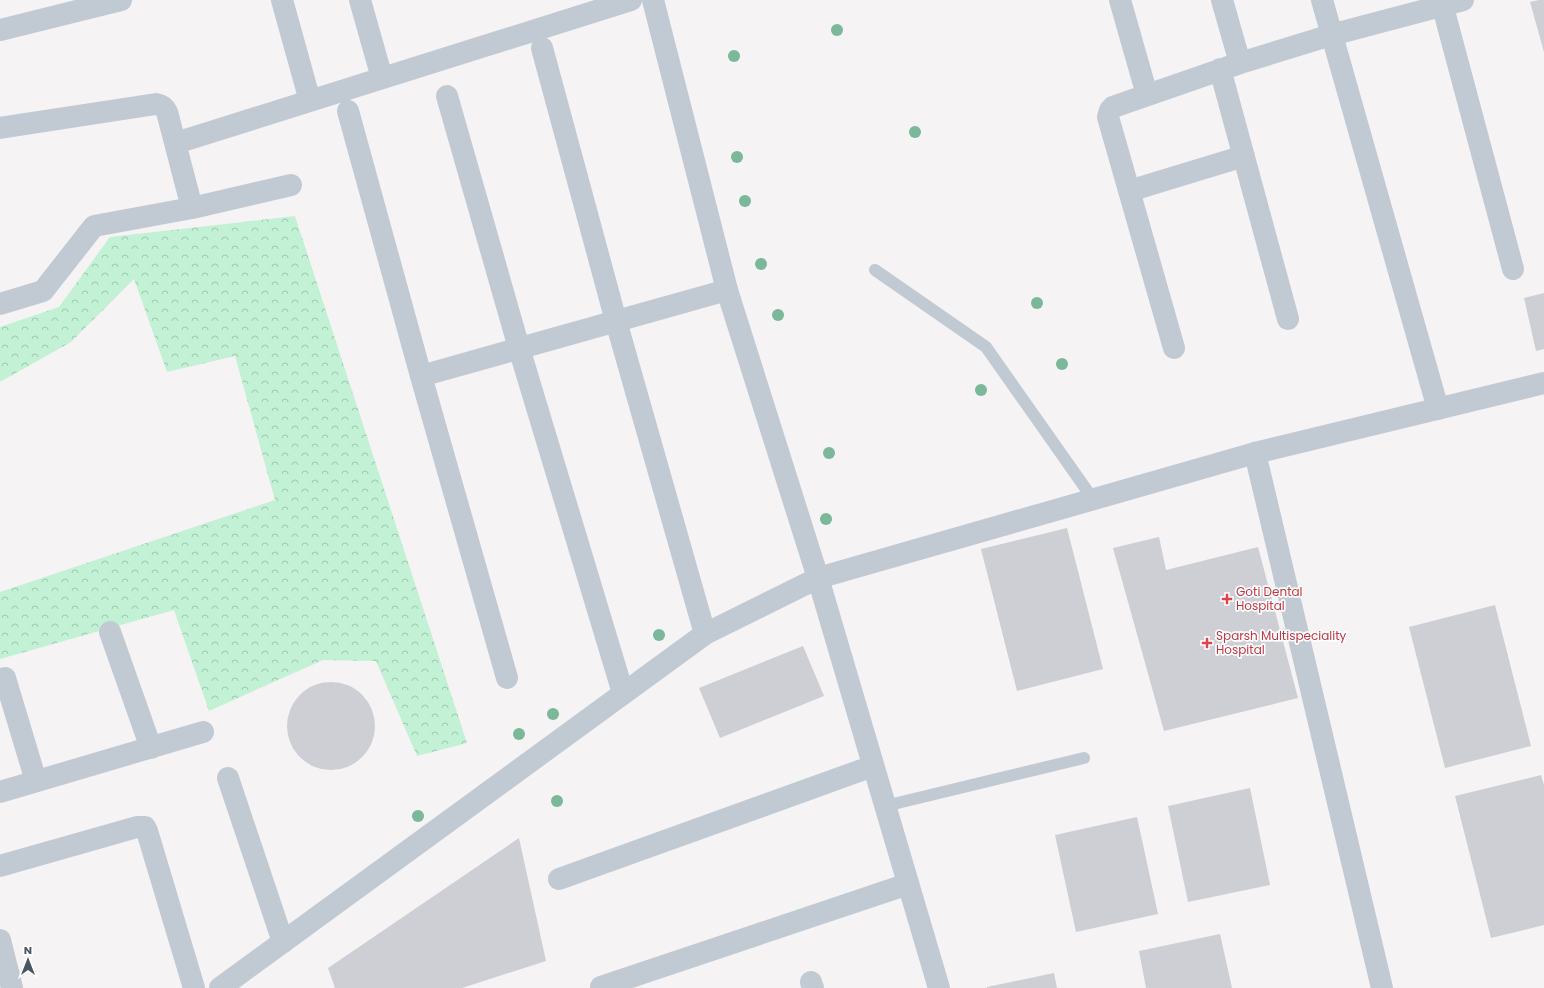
<svg xmlns="http://www.w3.org/2000/svg" width="1544" height="988" font-family="Poppins,sans-serif">
  <defs>
    <pattern id="forest-crowns" width="20" height="18" patternUnits="userSpaceOnUse"><rect width="20" height="18" fill="#c3f1d5"/><path d="M2 6a3 3 0 1 1 6 0M12 15a3 3 0 1 1 6 0" fill="none" stroke="#a0c6b0"/></pattern>
  </defs>
  <rect width="100%" height="100%" fill="#f5f3f3"/>
  <path fill="url(#forest-crowns)" d="M295,216L467,743L417,756L376,661L323,660L209,711L174,610L0,659V592L275,500L235,356L167,372L134,279L71,342L0,382V327L59,307L110,237Z"/>
  <path fill="#cdcfd5" d="M1539,0H1544V52L1530,2Z
    M1544,293V349L1536,351L1524,298Z
    M1067,528L1103,669L1017,691L981,549Z
    M1159,537L1166,570L1258,547L1298,698L1164,731L1113,548Z
    M1495,605L1531,746L1445,768L1409,627Z
    M803,646L824,696L720,738L699,688Z
    M287 726a44 44 0 1 1 88 0a44 44 0 1 1-88 0Z
    M1541,775L1544,785V925L1491,938L1455,796Z
    M1250,788L1270,885L1188,902L1168,806Z
    M1137,817L1158,914L1076,932L1055,835Z
    M519,838L546,961L462,988H335L328,968Z
    M1220,934L1232,988H1146L1139,951Z
    M1054,973L1057,988H987V987Z"/>
  <g fill="none" stroke-linecap="round" stroke-linejoin="round">
    <path stroke="#c1cad2" stroke-width="12" d="M875,270L986,347L1093,499
      M885,806L1084,758"/>
    <path stroke="#c1cad2" stroke-width="22" d="M282,0L310,101
      M360,0L382,78
      M1120,0L1147,95
      M1222,0L1240,63
      M1322,0L1438,409
      M1441,0L1513,269
      M0,30L121,0
      M542,48L616,321L705,634
      M1220,69L1288,319
      M447,96L519,348L623,693
      M348,111L421,376L507,678
      M0,128L156,104C162,105 165,107 167,112L192,208
      M176,143L631,0
      M1129,191L1244,156
      M0,304L43,291L94,226L192,208L291,185
      M1174,348L1108,117L1110,110L1113,107L1240,63L1331,35L1463,0
      M421,376L727,290
      M1255,453L1382,988
      M110,632L151,748
      M5,678L36,781
      M228,778L283,942
      M0,792L203,732
      M0,866L137,827H145L147,831L194,988
      M559,879L873,766
      M811,982L813,988
      M601,987L908,884"/>
    <path stroke="#c1cad2" stroke-width="22" d="M653,0L727,290L818,578L939,988
      M0,940L12,988
      M220,988L705,634L818,578L1255,453L1544,383"/>
  </g>
  <g fill="#7bb799">
    <circle cx="837" cy="30" r="6"/>
    <circle cx="734" cy="56" r="6"/>
    <circle cx="915" cy="132" r="6"/>
    <circle cx="737" cy="157" r="6"/>
    <circle cx="745" cy="201" r="6"/>
    <circle cx="761" cy="264" r="6"/>
    <circle cx="1037" cy="303" r="6"/>
    <circle cx="778" cy="315" r="6"/>
    <circle cx="1062" cy="364" r="6"/>
    <circle cx="981" cy="390" r="6"/>
    <circle cx="829" cy="453" r="6"/>
    <circle cx="826" cy="519" r="6"/>
    <circle cx="659" cy="635" r="6"/>
    <circle cx="553" cy="714" r="6"/>
    <circle cx="519" cy="734" r="6"/>
    <circle cx="557" cy="801" r="6"/>
    <circle cx="418" cy="816" r="6"/>
  </g>
  <g fill="#e0444e" stroke="#fff" stroke-width="1.5">
    <path d="M1225 593h4v4h4v4h-4v4h-4v-4h-4v-4h4z"/>
    <path d="M1205 637h4v4h4v4h-4v4h-4v-4h-4v-4h4z"/>
  </g>
  <g text-anchor="middle" stroke-width="3.5" stroke-linejoin="round" paint-order="stroke">
    <g font-size="12" fill="#be3a42" stroke="#fff" text-anchor="start">
      <text x="1236" y="596">Goti Dental<tspan x="1236" dy="14">Hospital</tspan></text>
      <text x="1216" y="640">Sparsh Multispeciality<tspan x="1216" dy="14">Hospital</tspan></text>
    </g>
  </g>
  <g transform="translate(28 960)" stroke="#ffffff" stroke-width="3" paint-order="stroke">
  <path d="M0-3L7 15L0 10L-7 15Z" fill="#4a5661"/>
  <text y="-6" font-size="11" font-weight="bold" text-anchor="middle" fill="#4a5661">N</text>
  </g>
</svg>
